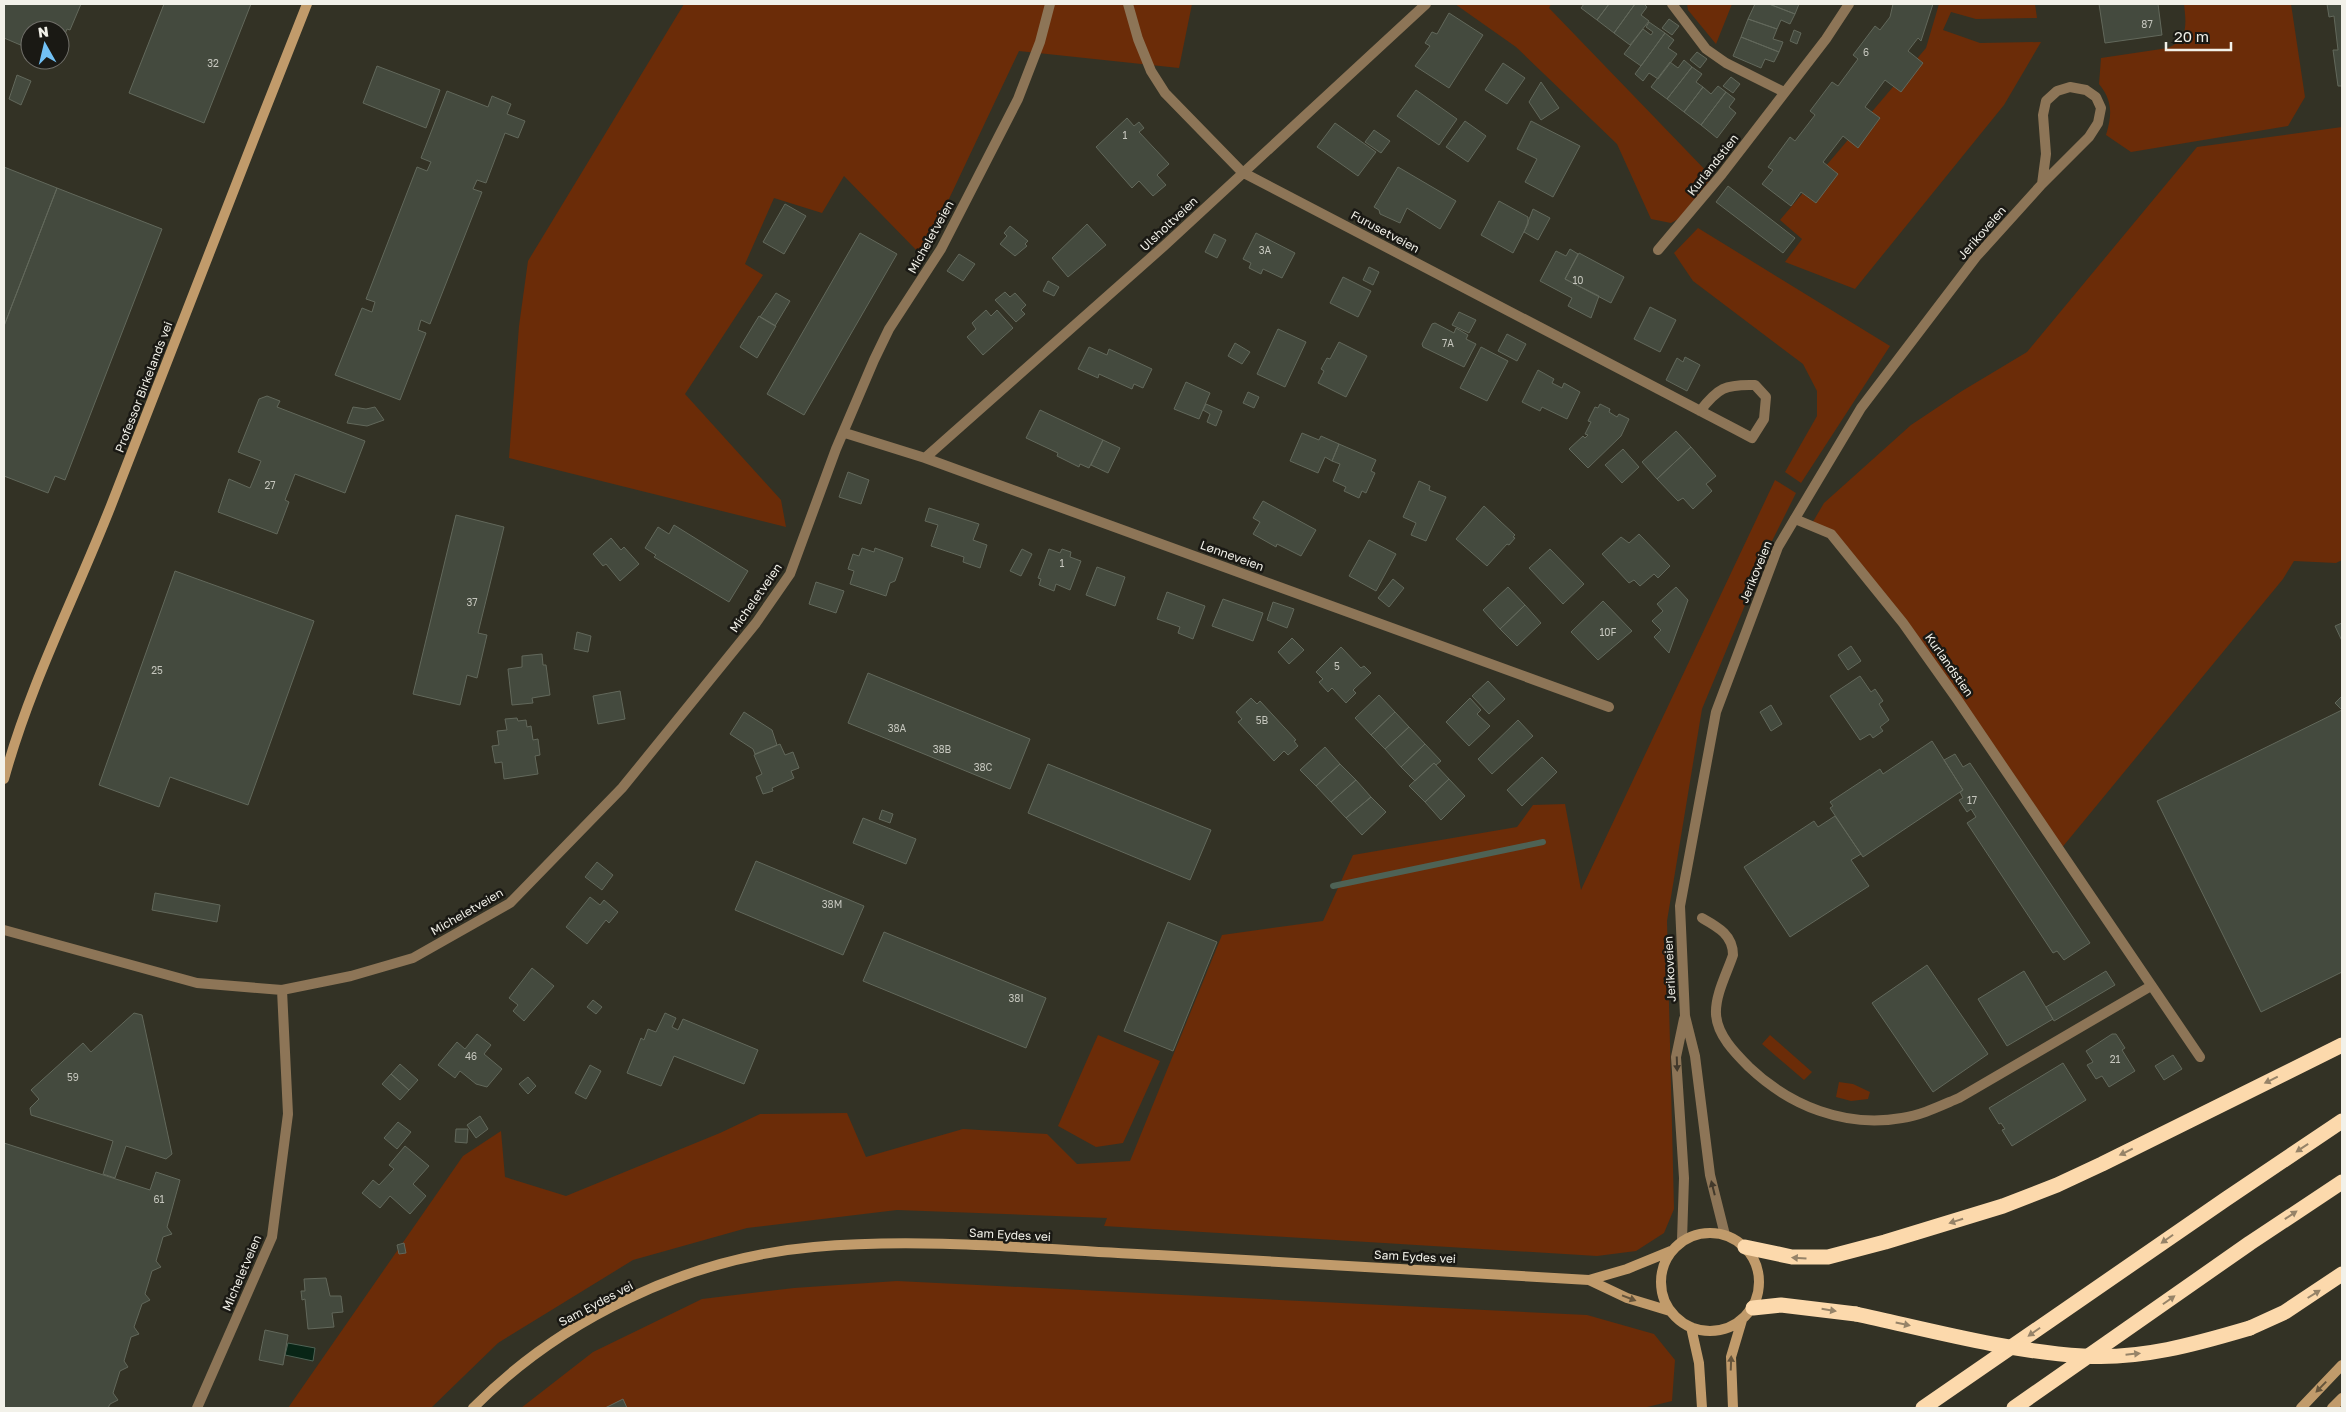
<svg xmlns="http://www.w3.org/2000/svg" width="2346" height="1412" font-family="'Golos Text',sans-serif">
  <rect width="100%" height="100%" fill="#333225"/>
  <path fill="#6b2c08" d="M684,4H1192L1179,68L1019,51L922,256L844,176L822,213L774,198L745,264L763,275L685,394L781,500L786,527L509,458L519,326L528,261Z
    M1455,4H1551L1549,8L1712,177L1682,217L1671,223L1651,219L1617,144L1516,47Z
    M1687,4H1732L1716,44L1688,10Z
    M1939,4H2035L2037,18L1976,19L1951,12L1943,30L1980,43L2041,42L2004,105L1855,289L1785,262L1802,239L1780,220L1926,48Z
    M2184,4H2291L2305,97L2288,126L2131,152L2106,135C2112,115 2113,101 2099,84L2101,58L2168,48C2189,39 2186,23 2184,4Z
    M2342,127V560L2336,563L2294,561L2283,579L2060,850L1957,699L1831,534L1811,525L1824,503L1911,425L1962,391L2027,352L2197,147Z
    M1698,228L1890,346L1801,483L1785,472L1817,416V391L1803,364L1693,281L1674,253Z
    M1775,480L1796,493L1769,547L1702,709L1667,921L1674,1209L1664,1233L1636,1251L1597,1256L1104,1226L1107,1218L897,1210L747,1228L633,1260L498,1343L431,1408H288L463,1156L501,1131L505,1177L566,1196L720,1133L760,1114L847,1113L866,1157L963,1129L1047,1134L1077,1164L1130,1161L1222,935L1323,921L1353,855L1517,827L1533,805L1565,804L1581,890Z
    M1098,1035L1160,1061L1123,1143L1096,1147L1058,1126Z
    M1770,1035L1812,1072L1804,1080L1762,1044Z
    M1839,1082L1853,1084L1870,1092L1868,1099L1851,1101L1836,1097Z
    M897,1281L1587,1315L1654,1334L1675,1360L1672,1401L1643,1408H521L593,1352L702,1299L794,1288Z"/>
  <path fill="#082516" stroke="#4e6255" d="M288,1343L315,1348L313,1361L285,1355Z"/>
  <g fill="none" stroke-linecap="round" stroke-linejoin="round">
    <path stroke="#4e6255" stroke-width="6" d="M1333,886L1543,842"/>
  </g>
  <path fill="#444a3e" stroke="#62685b" d="M4,4H81L70,30L67,29L60,46V30H30V49L4,38Z
    M164,4H251L204,123L129,93Z
    M1584,4H1609L1597,20L1581,8Z
    M1609,4H1635L1614,33L1597,20Z
    M1635,4H1644L1647,7L1641,15L1649,21L1630,45L1614,33Z
    M1755,4H1769L1795,14L1790,24L1781,20L1777,29L1748,19Z
    M1769,4H1799L1795,14Z
    M1893,4H1933L1921,41L1918,38L1908,51L1923,63L1901,92L1885,80L1865,107L1880,118L1858,148L1843,136L1823,162L1838,174L1816,203L1801,192L1791,206L1762,184L1773,170L1768,167L1790,137L1795,141L1815,115L1810,111L1832,82L1838,86L1858,59L1853,55L1875,26L1880,30L1890,17Z
    M2099,4H2158L2162,35L2105,43Z
    M2327,4H2342V86H2338L2333,50H2338L2334,16L2329,17Z
    M1449,13L1483,35L1449,88L1415,66L1430,46L1425,43L1432,32L1437,34Z
    M1669,19L1679,26L1672,35L1662,28Z
    M1748,19L1777,29L1773,39L1783,42L1779,52L1741,37Z
    M1649,22L1665,33L1641,66L1624,54L1643,29L1651,35L1653,32L1646,27Z
    M1794,30L1801,33L1797,44L1790,41Z
    M1665,33L1674,40L1668,48L1677,54L1658,79L1649,73L1643,81L1635,74Z
    M1741,37L1779,52L1774,62L1765,59L1761,68L1733,56Z
    M1697,52L1707,59L1700,68L1690,60Z
    M1684,60L1692,67L1667,99L1651,87L1670,62L1678,68Z
    M1503,63L1525,78L1507,104L1485,90Z
    M377,66L440,90L426,128L363,103Z
    M1692,67L1702,74L1696,82L1703,87L1684,112L1667,99Z
    M17,75L31,81L21,105L9,99Z
    M1731,77L1740,84L1733,93L1723,86Z
    M1541,82L1559,108L1541,120L1529,102Z
    M1718,86L1726,92L1701,125L1684,112L1703,87L1711,94Z
    M1416,90L1457,119L1439,145L1397,116Z
    M447,91L488,107L492,96L511,104L507,114L525,121L518,138L505,133L486,183L477,180L473,189L482,192L430,324L421,320L418,330L426,333L400,400L335,375L362,308L372,312L375,302L366,299L417,167L427,171L431,162L421,158Z
    M1726,92L1735,99L1729,107L1736,113L1717,138L1701,125Z
    M1127,118L1134,126L1139,122L1144,128L1139,132L1169,164L1157,175L1166,185L1153,196L1139,181L1132,188L1096,147Z
    M1465,121L1486,136L1468,162L1446,147Z
    M1531,121L1580,146L1553,197L1525,182L1537,159L1517,149Z
    M1335,123L1376,152L1358,176L1317,147Z
    M1374,130L1390,141L1381,153L1365,142Z
    M4,167L57,188L4,326Z
    M1398,167L1456,201L1440,229L1407,208L1400,223L1380,214L1379,210L1374,207Z
    M1728,186L1795,238L1783,253L1716,202Z
    M57,188L162,229L65,480L55,476L48,493L4,476V326Z
    M1499,201L1528,217V224L1513,253L1481,235Z
    M785,204L806,216L784,254L763,242Z
    M1533,209L1550,218L1538,240L1524,232Z
    M1087,224L1106,245L1068,277L1052,258Z
    M1010,226L1028,241L1025,244L1027,246L1015,256L1000,244L1007,236L1004,233Z
    M860,233L897,254L804,415L767,394Z
    M1256,233L1295,253L1282,278L1263,269L1261,274L1249,268L1251,263L1243,259Z
    M1214,234L1226,240L1217,258L1205,252Z
    M1570,249L1578,254L1565,279L1599,296L1591,318L1568,306L1572,298L1540,281L1556,251L1566,256Z
    M1579,253L1624,277L1611,303L1565,279Z
    M959,254L975,264L963,281L947,271Z
    M1369,267L1379,272L1373,285L1363,280Z
    M1343,277L1371,291L1358,317L1330,303Z
    M1048,281L1059,287L1054,296L1043,291Z
    M1005,292L1010,297L1015,293L1026,305L1021,310L1025,314L1016,322L995,300Z
    M776,293L790,301L775,326L760,317Z
    M1650,307L1676,320L1660,352L1634,339Z
    M986,310L991,316L997,310L1013,328L983,355L967,337L976,329L972,323Z
    M1459,312L1476,320L1469,333L1452,325Z
    M759,316L776,326L757,358L740,347Z
    M1435,323L1454,333L1456,328L1468,335L1466,339L1476,344L1464,367L1423,347L1422,344L1432,324Z
    M1278,329L1306,342L1285,387L1257,374Z
    M1507,334L1526,344L1517,361L1498,351Z
    M1339,342L1367,356L1346,397L1318,383L1324,371L1321,369L1327,358L1330,359Z
    M1235,343L1250,352L1242,364L1228,356Z
    M1089,347L1107,355L1109,349L1152,369L1143,388L1134,384L1132,389L1099,374L1098,378L1078,369Z
    M1481,347L1508,361L1487,401L1460,388Z
    M1685,357L1700,365L1687,391L1666,380L1677,358L1683,362Z
    M1538,370L1554,379L1552,383L1562,388L1564,383L1580,392L1567,419L1542,407L1540,411L1522,402Z
    M1186,382L1210,393L1199,419L1174,409Z
    M1248,392L1259,397L1254,408L1243,403Z
    M267,396L280,401L277,407L365,441L345,493L295,474L285,500L289,502L277,534L218,512L229,479L250,488L261,461L238,452L259,399Z
    M1206,404L1222,411L1216,426L1207,422L1210,414L1203,410Z
    M1600,404L1610,409L1609,412L1617,417L1619,414L1629,419L1621,436L1588,468L1569,449L1583,436L1585,438L1588,435L1585,434L1591,422L1588,421L1595,407L1598,408Z
    M353,407L366,409L375,407L384,420L367,426L347,423Z
    M1040,410L1103,440L1089,468L1080,464L1079,467L1057,456L1058,453L1026,438Z
    M1676,431L1691,447L1657,479L1642,462Z
    M1302,433L1319,440L1321,436L1339,444L1332,461L1325,457L1318,473L1290,461Z
    M1103,440L1120,448L1108,473L1091,465Z
    M1339,444L1376,460L1371,471L1375,473L1366,493L1362,491L1359,498L1344,491L1346,487L1333,481L1340,464L1332,461Z
    M1691,447L1716,476L1706,484L1712,491L1693,509L1683,498L1678,501L1657,479Z
    M1623,449L1639,467L1622,483L1605,465Z
    M848,472L869,480L861,504L839,497Z
    M1419,481L1430,486L1429,490L1446,497L1426,541L1411,535L1416,523L1403,517Z
    M1263,501L1316,530L1301,556L1277,544L1276,547L1253,534L1260,522L1253,518Z
    M1484,506L1515,535L1513,537L1515,538L1509,545L1507,544L1487,566L1456,539Z
    M929,508L979,524L973,540L987,545L980,568L963,562L964,557L931,546L938,525L925,521Z
    M456,515L504,527L478,633L487,635L477,678L467,675L460,705L413,694Z
    M674,525L748,571L729,602L654,557L656,555L645,548L658,527L669,534Z
    M1639,534L1670,566L1658,578L1654,574L1640,586L1634,580L1629,583L1602,554L1621,537L1629,543Z
    M611,538L621,550L624,547L639,564L620,581L606,564L603,566L593,554Z
    M1369,540L1396,554L1376,591L1349,576Z
    M862,548L874,552L875,548L903,558L895,581L890,583L886,596L850,584L854,571L848,569L853,554L859,556Z
    M1022,549L1032,554L1021,576L1010,571Z
    M1049,549L1060,553L1062,549L1071,552L1070,557L1081,561L1070,590L1056,584L1054,591L1039,585L1041,579L1038,578Z
    M1550,549L1584,584L1563,604L1529,568Z
    M1097,567L1125,577L1115,606L1086,595Z
    M175,571L314,621L248,805L170,777L159,807L99,785Z
    M1393,579L1404,588L1389,607L1378,598Z
    M816,582L844,591L836,613L809,604Z
    M1508,587L1525,605L1500,629L1483,610Z
    M1676,587L1688,600L1669,653L1654,637L1661,630L1652,621L1663,611L1657,604Z
    M1167,592L1205,606L1193,639L1178,633L1180,627L1157,619Z
    M1223,599L1263,613L1253,641L1212,626Z
    M1603,601L1632,631L1598,660L1571,632Z
    M1273,602L1294,609L1287,628L1267,620Z
    M1525,605L1541,623L1517,646L1500,629Z
    M2342,623V641L2335,626Z
    M577,632L591,636L588,652L574,649Z
    M1292,638L1304,650L1289,664L1278,652Z
    M1851,646L1861,661L1848,670L1838,655Z
    M1341,647L1361,668L1364,666L1371,673L1353,690L1356,693L1346,703L1332,688L1328,692L1319,682L1323,679L1316,672Z
    M542,654L543,665H546L550,695L532,698L533,703L512,705L508,669L522,667V656Z
    M868,673L1030,739L1010,789L848,723Z
    M1860,676L1871,692L1875,689L1883,701L1879,704L1889,720L1880,727L1883,731L1873,738L1870,734L1860,740L1830,696Z
    M1488,681L1505,699L1489,714L1472,696Z
    M620,691L625,719L598,724L593,696Z
    M1379,695L1395,712L1371,735L1355,718Z
    M2342,696V972L2261,1012L2157,801L2342,710L2335,703Z
    M1251,698L1257,704L1260,701L1296,740L1294,741L1298,746L1288,755L1284,751L1274,761L1238,722L1242,719L1236,712Z
    M1470,698L1481,710L1477,714L1490,726L1469,746L1446,722Z
    M1771,705L1782,724L1771,731L1760,712Z
    M744,712L772,730L777,745L755,754L753,749L730,734Z
    M1395,712L1409,727L1385,749L1371,735Z
    M517,718L518,721L526,720L527,727L531,726L533,740L538,739L540,755L535,756L538,774L504,779L502,762L495,763L492,746L499,745L497,731L507,730L505,719Z
    M1518,720L1533,736L1492,774L1478,759Z
    M1409,727L1425,744L1401,767L1385,749Z
    M1932,741L1963,790L1863,857L1830,808L1833,806L1830,802L1880,769L1883,774Z
    M780,744L785,755L793,752L799,768L791,771L794,778L772,788L773,791L763,794L756,777L762,774L754,755Z
    M1425,744L1441,761L1436,765L1434,763L1415,781L1401,767Z
    M1325,747L1340,764L1316,786L1300,770Z
    M1955,754L1963,767L1970,763L2090,943L2064,960L2057,951L2053,953L1967,823L1976,817L1971,809L1967,812L1959,800L1963,798L1960,792L1963,790L1944,760Z
    M1542,757L1557,772L1522,806L1507,790Z
    M1434,763L1449,779L1425,802L1409,786Z
    M1048,764L1211,830L1190,880L1028,813Z
    M1340,764L1356,780L1331,802L1316,786Z
    M1449,779L1465,796L1441,820L1425,802Z
    M1356,780L1371,797L1346,818L1331,802Z
    M1371,797L1386,812L1362,835L1346,818Z
    M882,810L893,814L890,823L879,819Z
    M1835,816L1861,854L1851,860L1869,886L1790,937L1744,867L1814,821L1818,827Z
    M863,818L916,839L906,864L853,843Z
    M756,861L864,906L843,955L735,910Z
    M597,862L613,875L602,890L585,877Z
    M155,893L220,905L217,922L152,910Z
    M590,897L600,905L604,900L618,912L609,923L606,920L587,944L566,927Z
    M1168,922L1217,942L1173,1051L1124,1031Z
    M884,932L1046,998L1026,1048L863,981Z
    M1927,965L1988,1054L1933,1092L1872,1003Z
    M532,968L554,986L524,1021L513,1011L518,1005L509,998Z
    M2024,971L2053,1019L2007,1046L1978,999Z
    M2106,971L2115,985L2054,1021L2046,1007Z
    M593,1000L602,1007L596,1014L587,1007Z
    M134,1013L142,1015L172,1154L166,1159L126,1146L115,1178L103,1174L113,1141L31,1115L30,1108L39,1099L31,1090L83,1043L91,1052Z
    M665,1013L676,1018L672,1027L678,1030L683,1019L758,1050L744,1084L674,1056L661,1086L627,1073L641,1038L644,1040L648,1029L656,1032Z
    M477,1034L491,1045L484,1054L502,1069L487,1087L476,1084L460,1071L455,1078L438,1065L457,1042L465,1049Z
    M2112,1034H2116L2125,1048L2122,1050L2135,1071L2109,1087L2102,1076L2096,1079L2087,1065L2093,1062L2086,1051Z
    M2173,1055L2182,1069L2164,1080L2155,1066Z
    M2063,1063L2086,1100L2012,1146L2002,1130L2005,1129L2001,1123L1999,1124L1989,1108Z
    M400,1064L418,1080L409,1090L391,1074Z
    M590,1065L601,1071L586,1099L575,1093Z
    M391,1074L409,1090L400,1100L382,1084Z
    M528,1077L536,1086L528,1094L519,1084Z
    M480,1116L488,1129L476,1138L467,1125Z
    M398,1122L411,1132L397,1149L384,1138Z
    M456,1129H468L467,1143L455,1142Z
    M4,1143L150,1190L156,1172L180,1180L167,1227L172,1234L163,1237L156,1261L161,1267L152,1271L145,1294L150,1300L142,1304L134,1327L139,1334L131,1337L124,1361L128,1367L120,1371L113,1393L118,1400L110,1404L108,1408H4Z
    M405,1146L429,1166L413,1184L426,1196L410,1214L390,1196L380,1208L362,1193L373,1180L379,1185L394,1169L389,1165Z
    M404,1243L406,1253L399,1254L397,1245Z
    M326,1278L330,1296H341L343,1312L332,1313L334,1327L308,1329L305,1299L302,1300L301,1291H305L304,1279Z
    M265,1330L288,1335L283,1365L259,1360Z
    M623,1399L627,1408H605Z"/>
  <g fill="none" stroke-linecap="round" stroke-linejoin="round">
    <path stroke="#8d7557" stroke-width="10" d="M1128,4L1138,39L1151,71L1165,93L1242,172L1735,429L1752,438L1764,419L1766,397L1755,385C1725,384 1718,388 1700,411
      M1672,4L1706,49L1726,63L1784,92
      M1658,250L1722,174L1826,39L1849,4
      M845,433L925,458L1609,707
      M925,458L1164,246L1426,4
      M1795,519L1831,534L1903,623L1957,699L2200,1057
      M1702,918C1718,927 1733,935 1733,955C1727,973 1715,995 1716,1014C1717,1035 1735,1053 1749,1067C1790,1106 1845,1128 1902,1118C1922,1115 1940,1106 1959,1098L2151,986
      M4,930L197,983L282,990L351,976L413,958L510,903L622,788L756,623L790,574L836,449L874,360L889,329L941,249L1018,99L1040,42L1050,4
      M197,1408L272,1237L288,1114L282,990"/>
    <path stroke="#8d7557" stroke-width="10" d="M1725,1235L1710,1175L1695,1056L1685,1016L1680,906L1716,712L1778,547L1809,495L1861,408L1976,257L2042,184L2089,137L2098,123L2101,108L2096,97L2086,90L2070,87L2057,91L2046,101L2043,115L2046,154L2042,184
      M1682,1240L1684,1178L1676,1057L1684,1019"/>
    <path stroke="#c19b6b" stroke-width="10" d="M4,779C30,684 76,595 112,503C177,337 241,170 307,4
      M1661 1282a49 49 0 1 1 98 0a49 49 0 1 1-98 0Z
      M1589,1280L1627,1298L1670,1311
      M1691,1327L1699,1363L1702,1408
      M473,1408C562,1318 688,1258 814,1247C928,1237 1045,1250 1158,1255C1302,1263 1446,1271 1589,1280L1627,1269L1671,1251
      M1733,1408L1731,1357L1742,1320
      M2301,1408L2342,1365
      M2332,1408L2342,1398"/>
    <path stroke="#fcd9ac" stroke-width="15" d="M1745,1247L1792,1257H1828L1885,1242L2003,1206L2057,1185L2102,1164L2342,1045
      M1753,1308L1781,1305L1856,1314
      M2250,1328L2285,1312L2342,1274
      M1923,1408L2226,1199L2342,1121
      M2014,1408L2250,1243L2342,1182"/>
    <path stroke="#fcd9ac" stroke-width="15" d="M1856,1314C1930,1330 2006,1351 2083,1356C2140,1360 2196,1344 2250,1328"/>
  </g>
  <defs><path id="oneway-solid" d="M-6-.8H1V-3.2L6.5 0L1 3.2V.8H-6Z" transform="scale(1.25)"/></defs>
  <g fill="#42392b">
    <use href="#oneway-solid" transform="translate(1677 1064) rotate(88)"/>
    <use href="#oneway-solid" transform="translate(1713 1188) rotate(-104)"/>
  </g>
  <g fill="#968368">
    <use href="#oneway-solid" transform="translate(2271 1080) rotate(154)"/>
    <use href="#oneway-solid" transform="translate(2302 1148) rotate(146)"/>
    <use href="#oneway-solid" transform="translate(2126 1152) rotate(154)"/>
    <use href="#oneway-solid" transform="translate(2291 1215) rotate(-34)"/>
    <use href="#oneway-solid" transform="translate(1956 1221) rotate(162)"/>
    <use href="#oneway-solid" transform="translate(2167 1239) rotate(145)"/>
    <use href="#oneway-solid" transform="translate(1799 1258) rotate(-176)"/>
    <use href="#oneway-solid" transform="translate(2314 1294) rotate(-32)"/>
    <use href="#oneway-solid" transform="translate(2169 1300) rotate(-35)"/>
    <use href="#oneway-solid" transform="translate(1829 1310) rotate(9)"/>
    <use href="#oneway-solid" transform="translate(1903 1324) rotate(12)"/>
    <use href="#oneway-solid" transform="translate(2034 1332) rotate(145)"/>
    <use href="#oneway-solid" transform="translate(2133 1354) rotate(-6)"/>
  </g>
  <g fill="#65543b">
    <use href="#oneway-solid" transform="translate(1629 1298) rotate(21)"/>
    <use href="#oneway-solid" transform="translate(1731 1363) rotate(-88)"/>
    <use href="#oneway-solid" transform="translate(2321 1387) rotate(134)"/>
  </g>
  <g text-anchor="middle" stroke-width="5" stroke-linejoin="round" paint-order="stroke">
    <g font-size="10" fill="#c6c7be">
      <text x="2147" y="28">87</text>
      <text x="1866" y="56">6</text>
      <text x="213" y="67">32</text>
      <text x="1125" y="139">1</text>
      <text x="1265" y="254">3A</text>
      <text x="1578" y="284">10</text>
      <text x="1448" y="347">7A</text>
      <text x="270" y="489">27</text>
      <text x="1062" y="567">1</text>
      <text x="472" y="606">37</text>
      <text x="1608" y="636">10F</text>
      <text x="1337" y="670">5</text>
      <text x="157" y="674">25</text>
      <text x="1262" y="724">5B</text>
      <text x="897" y="732">38A</text>
      <text x="942" y="753">38B</text>
      <text x="983" y="771">38C</text>
      <text x="1972" y="804">17</text>
      <text x="832" y="908">38M</text>
      <text x="1016" y="1002">38I</text>
      <text x="471" y="1060">46</text>
      <text x="2115" y="1063">21</text>
      <text x="73" y="1081">59</text>
      <text x="159" y="1203">61</text>
    </g>
    <g font-size="12" fill="#f2f1e9" stroke="#1a1914">
      <text transform="translate(1713 165) rotate(-52)" y="4">Kurlandstien</text>
      <text transform="translate(1169 224) rotate(-43)" y="4">Ulsholtveien</text>
      <text transform="translate(1385 232) rotate(28)" y="4">Furusetveien</text>
      <text transform="translate(1982 233) rotate(-49)" y="4">Jerikoveien</text>
      <text transform="translate(931 237) rotate(-61)" y="4">Micheletveien</text>
      <text transform="translate(144 387) rotate(-69)" y="4">Professor Birkelands vei</text>
      <text transform="translate(1232 556) rotate(20)" y="4">Lønneveien</text>
      <text transform="translate(1756 572) rotate(-68)" y="4">Jerikoveien</text>
      <text transform="translate(756 598) rotate(-55)" y="4">Micheletveien</text>
      <text transform="translate(1949 665) rotate(55)" y="4">Kurlandstien</text>
      <text transform="translate(467 912) rotate(-30)" y="4">Micheletveien</text>
      <text transform="translate(1670 969) rotate(-93)" y="4">Jerikoveien</text>
      <text transform="translate(1010 1235) rotate(3)" y="4">Sam Eydes vei</text>
      <text transform="translate(1415 1257) rotate(3)" y="4">Sam Eydes vei</text>
      <text transform="translate(242 1273) rotate(-67)" y="4">Micheletveien</text>
      <text transform="translate(596 1304) rotate(-28)" y="4">Sam Eydes vei</text>
    </g>
  </g>
  <rect width="2346" height="1412" fill="none" stroke="#f2f1e9" stroke-width="10"/>
  <g transform="translate(45 45) rotate(352)"><circle r="24" fill="#1a1914" stroke="#706f69"/>
  <path d="M0-4L9 19L0 12L-9 19Z" fill="#72c1f5"/>
  <text y="-8" font-size="14" font-weight="bold" text-anchor="middle" fill="#f2f1e9">N</text>
  </g>
  <path d="M2166 42v8h65v-8" fill="none" stroke="#f2f1e9" stroke-width="2.5"/>
  <text x="2174" y="42" font-size="15" fill="#f2f1e9" stroke="#1a1914" stroke-width="4" paint-order="stroke">20 m</text>
</svg>
